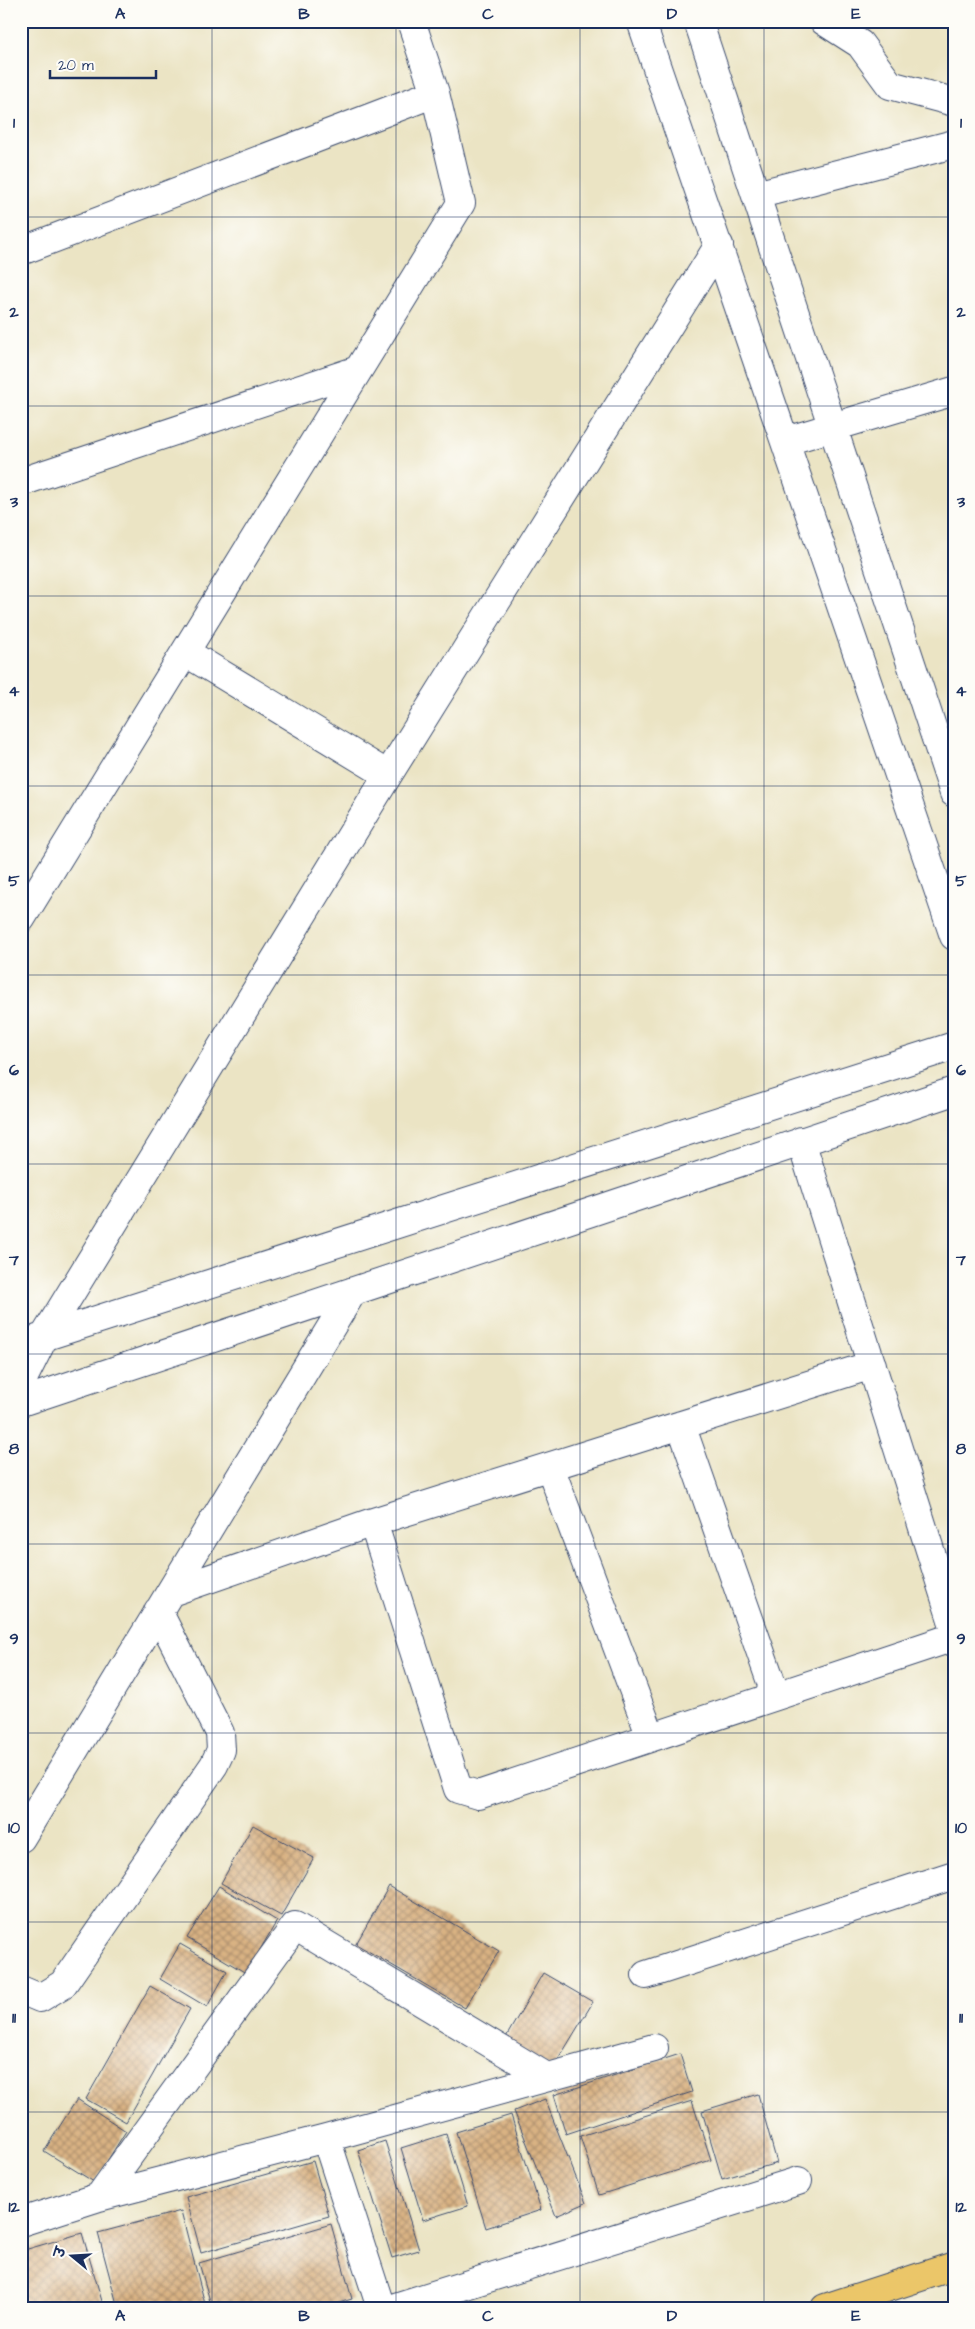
<svg xmlns="http://www.w3.org/2000/svg" width="975" height="2329" font-family="'Architects Daughter','Playpen Sans Deva',sans-serif">
  <defs>
    <pattern id="building-cross-hatch" width="8" height="8" patternUnits="userSpaceOnUse" patternTransform="scale(1.25)"><rect width="8" height="8" fill="#d9b283"/><path d="M0 0l8 8M0 8l8-8" fill="none" stroke="#af916e"/></pattern>
  </defs>
  <rect width="100%" height="100%" fill="#fdfcf7"/>
  <filter id="ink" filterUnits="userSpaceOnUse"><feTurbulence type="fractalNoise" baseFrequency=".02" numOctaves="2"/><feDisplacementMap in="SourceGraphic" scale="10" xChannelSelector="R" yChannelSelector="G"/><feConvolveMatrix kernelMatrix="1 2 1 2 8 2 1 2 1" color-interpolation-filters="sRGB"/></filter>
  <filter id="wash" filterUnits="userSpaceOnUse"><feTurbulence type="fractalNoise" baseFrequency=".0096" numOctaves="4" result="noise"/><feDisplacementMap in="SourceGraphic" scale="20" xChannelSelector="R" yChannelSelector="G"/><feGaussianBlur stdDeviation="1.12" result="paint"/><feColorMatrix in="noise" values="0 0 0 0 0 0 0 0 0 0 0 0 0 0 0 0 0 1.4 0 .05"/><feComposite in="paint" operator="in"/></filter>
  <g filter="url(#wash)">
    <rect width="100%" height="100%" fill="#ebe4c4"/>
    <g id="blocks">
      <path fill="url(#building-cross-hatch)" d="M253,1825L314,1858L281,1916L221,1883Z
        M219,1886L277,1921L246,1973L187,1938Z
        M389,1886L499,1951L465,2008L356,1944Z
        M180,1944L227,1971L207,2007L160,1979Z
        M543,1973L593,2002L553,2068L505,2039Z
        M150,1986L190,2009L126,2122L86,2099Z
        M680,2054L692,2092L566,2134L554,2095Z
        M758,2094L777,2163L722,2179L702,2111Z
        M77,2099L126,2131L94,2182L44,2151Z
        M545,2099L586,2203L556,2216L514,2111Z
        M692,2101L711,2160L599,2195L580,2136Z
        M511,2115L541,2210L486,2228L456,2132Z
        M446,2134L468,2206L423,2220L401,2148Z
        M385,2141L419,2250L392,2258L358,2150Z
        M313,2161L329,2216L201,2253L186,2197Z
        M181,2211L206,2308H118L98,2233Z
        M331,2224L352,2299L322,2308H212L199,2263Z
        M82,2233L104,2308H21V2251Z"/>
    </g>
  </g>
  <g filter="url(#ink)">
    <use href="#blocks" fill-opacity="0" stroke="#3a4a6d" stroke-width="1"/>
    <g fill="none" stroke-linecap="round" stroke-linejoin="round">
      <g stroke="#3a4a6d" stroke-width="30">
        <path id="street" d="M641,21L954,936
          M698,21L954,793
          M824,21L860,44L890,85L954,102
          M756,195L954,144
          M21,251L435,93
          M786,441L954,391
          M21,482L358,370
          M185,652L388,775
          M21,919L461,203L435,93L411,21
          M801,1141L954,1626
          M37,1339L954,1046
          M21,1383L44,1337L388,775L719,245
          M21,1402L954,1091
          M681,1425L776,1696
          M550,1467L651,1737
          M373,1522L458,1789L478,1795L954,1637
          M171,1592L373,1522L872,1365
          M21,1838L353,1291
          M646,1975L954,1875
          M21,1990L40,1998L63,1984L214,1765L221,1750L220,1733L158,1611
          M326,2138L381,2308
          M99,2197L295,1926L545,2076
          M21,2222L99,2197L326,2138L654,2048
          M392,2308L798,2181"/>
      </g>
      <g stroke="#3a4a6d" stroke-width="30">
        <path id="primary" d="M825,2308L954,2266"/>
      </g>
      <use href="#street" stroke="#fff" stroke-width="28"/>
      <use href="#primary" stroke="#ebc669" stroke-width="28"/>
    </g>
  </g>
  <path fill="none" stroke="#1b2f5e" stroke-width="1" stroke-opacity="0.55" d="M212,21V2308M396,21V2308M580,21V2308M764,21V2308M21,217H954M21,406H954M21,596H954M21,786H954M21,975H954M21,1164H954M21,1354H954M21,1544H954M21,1733H954M21,1922H954M21,2112H954"/>
  <rect width="975" height="2329" fill="none" stroke="#fdfcf7" stroke-width="55"/>
  <g transform="translate(72 2256) rotate(288)" stroke="#fdfcf7" stroke-width="4" paint-order="stroke">
  <path d="M0-4L9 19L0 12L-9 19Z" fill="#1b2f5e"/>
  <text y="-8" font-size="14" font-weight="bold" text-anchor="middle" fill="#1b2f5e">उ</text>
  </g>
  <path d="M50 70v8h106v-8" fill="none" stroke="#1b2f5e" stroke-width="2.5"/>
  <text x="58" y="70" font-size="15" fill="#1b2f5e" stroke="#fdfcf7" stroke-width="4" paint-order="stroke">20 m</text>
  <rect x="28" y="28" width="920" height="2274" fill="none" stroke="#1b2f5e" stroke-width="2"/>
  <g font-size="16" text-anchor="middle" font-weight="bold" fill="#1b2f5e">
    <text x="120" y="19">A</text>
    <text x="304" y="19">B</text>
    <text x="488" y="19">C</text>
    <text x="672" y="19">D</text>
    <text x="856" y="19">E</text>
    <text x="14" y="128">1</text>
    <text x="961" y="128">1</text>
    <text x="14" y="317">2</text>
    <text x="961" y="317">2</text>
    <text x="14" y="507">3</text>
    <text x="961" y="507">3</text>
    <text x="14" y="696">4</text>
    <text x="961" y="696">4</text>
    <text x="14" y="886">5</text>
    <text x="961" y="886">5</text>
    <text x="14" y="1075">6</text>
    <text x="961" y="1075">6</text>
    <text x="14" y="1265">7</text>
    <text x="961" y="1265">7</text>
    <text x="14" y="1454">8</text>
    <text x="961" y="1454">8</text>
    <text x="14" y="1644">9</text>
    <text x="961" y="1644">9</text>
    <text x="14" y="1833">10</text>
    <text x="961" y="1833">10</text>
    <text x="14" y="2023">11</text>
    <text x="961" y="2023">11</text>
    <text x="14" y="2212">12</text>
    <text x="961" y="2212">12</text>
    <text x="120" y="2321">A</text>
    <text x="304" y="2321">B</text>
    <text x="488" y="2321">C</text>
    <text x="672" y="2321">D</text>
    <text x="856" y="2321">E</text>
  </g>
</svg>
